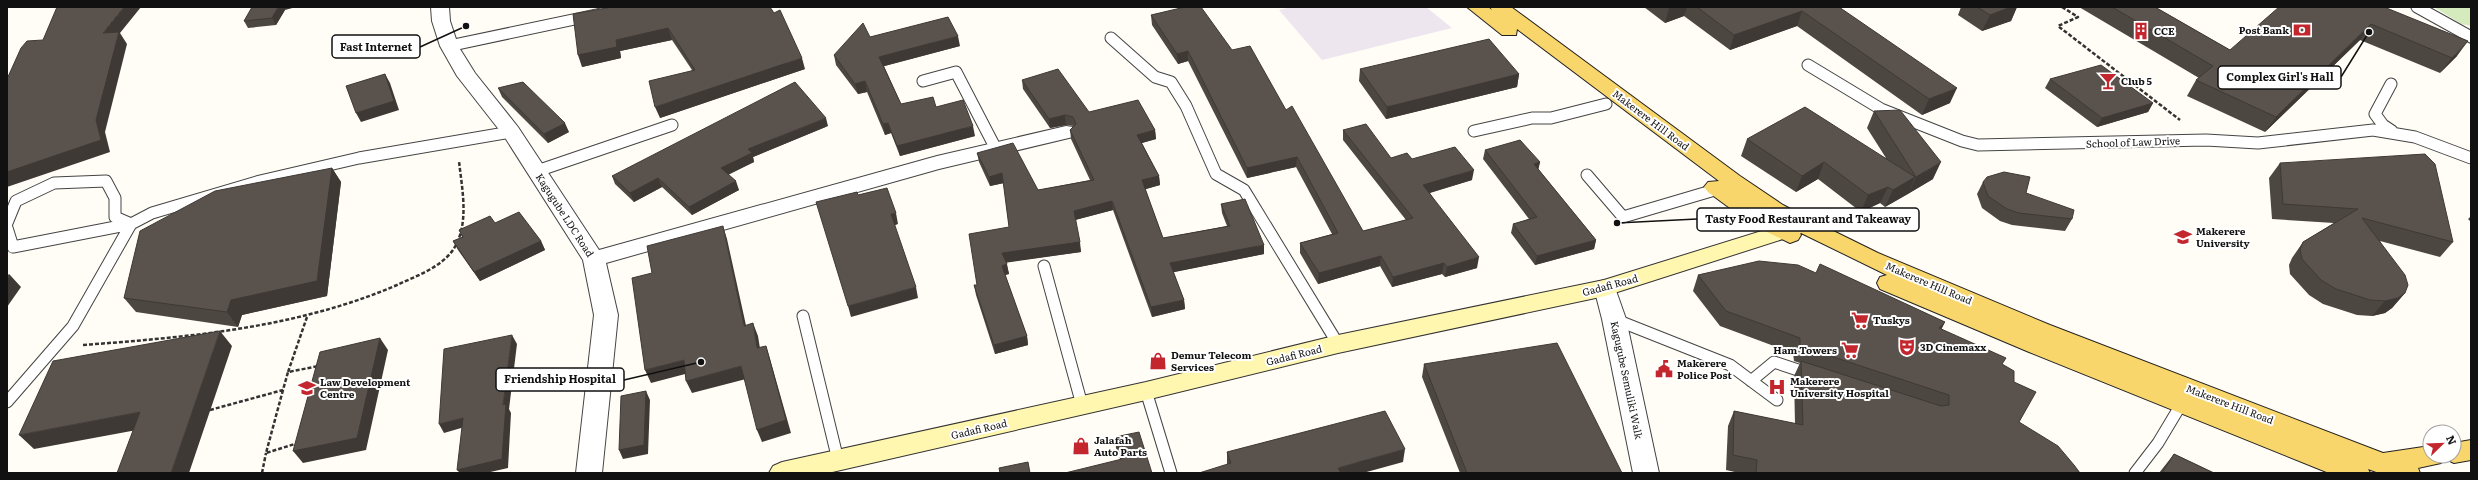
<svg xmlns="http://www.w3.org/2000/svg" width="2478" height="480" font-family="Literata,serif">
  <rect width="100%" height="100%" fill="#fffdf5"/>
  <path fill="#eee6ef" d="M1291,7H1426L1452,28L1322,60L1279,10Z"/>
  <path fill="#d5ebbd" d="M2434,7H2471V26L2461,24Z"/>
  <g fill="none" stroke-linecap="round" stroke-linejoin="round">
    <g stroke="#444" stroke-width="13">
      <path id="lane" d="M2417,7L2471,37
        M1111,38L1155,77L1171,82L1186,106L1216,174L1244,190L1338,344
        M1808,65L1881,109L1962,141L1978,145L2206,140L2258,143L2373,130L2415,137L2471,158
        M923,81L956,72L996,149
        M2391,84L2375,114L2383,125L2392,131
        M1474,131L1532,118H1551L1606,104
        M537,171L672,125
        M1587,175L1623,217L1718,189
        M7,223L16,201L54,183L106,181L115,198V217L131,224
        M7,228L13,247L131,224
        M1044,266L1082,405
        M803,316L838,460
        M1614,319L1730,365L1777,400
        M1751,381L1774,362L1810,374
        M1146,391L1171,473
        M7,402L73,326L131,224L152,213L260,181L359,158L511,132
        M2135,473L2158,443L2182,403"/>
    </g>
    <g stroke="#444" stroke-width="2">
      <path id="street" d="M431,7H449L450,21L456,39L608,7H643L640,11L634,12L460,49L475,73L518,127L599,250L937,156L1066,126L1073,127L1076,132L1073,137L939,169L606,263L618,315L602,473H576L594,315L583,260L504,136L457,76L440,46L432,21Z
        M1605,280L1613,282L1626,319L1659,473H1633L1602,319L1594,288L1597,282Z"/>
    </g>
    <g stroke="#333" stroke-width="2">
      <path id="secondary" d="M1800,219L1808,221L1811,226L1808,231L1605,296L1338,353L1146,400L828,473H769L773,466L782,462L1146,382L1338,335L1604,280Z"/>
    </g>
    <g stroke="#222" stroke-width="2">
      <path id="primary" d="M1467,7H1488L1492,10L1490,7H1511L1740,176L1783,205L1811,220L1878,253L2050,325L2383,453L2430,446V456H2454V443L2471,440V460L2454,463L2444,458L2441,463L2418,468L2420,473H2379L2368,469L2370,473H2329L2029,352L1880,289L1877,283L1880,277L1887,275L1799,232L1801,235L1798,240L1790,243L1753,225L1708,192L1704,187L1708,182L1719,181L1517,29L1516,35H1502Z"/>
    </g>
    <path stroke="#333" stroke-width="2.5" stroke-dasharray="4 2" stroke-linecap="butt" d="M2062,7L2078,17L2058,26L2180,120
      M307,317L288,372L319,366
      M83,345C190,337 297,328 397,285C416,276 440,268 453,250C470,224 462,190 459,161
      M283,390L266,453L298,443
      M210,410L283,390L288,372
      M262,473L266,453"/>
    <use href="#lane" stroke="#fff" stroke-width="11"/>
    <use href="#street" fill="#fff" fill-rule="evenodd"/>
    <use href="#secondary" fill="#fff6b0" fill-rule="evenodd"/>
    <use href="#primary" fill="#f9d66b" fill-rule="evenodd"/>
  </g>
  <path fill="#4d4742" d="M612,7L805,69L660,118L692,70L672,40L620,51L621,58L582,67Z
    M1644,7H1839L1950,103L1922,115L1797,26L1730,50L1684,16L1665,23Z
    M1961,7H2017L2011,21L1982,31L1958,15Z
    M2079,7H2155L2230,50L2384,7L2457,56L2440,73L2360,40L2265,132L2187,96L2196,80L2199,78Z
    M285,10L276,25L248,28L244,21Z
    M1151,15L1232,50L1286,110L1363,231L1406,220L1343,140V130L1391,158L1412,159L1472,180L1430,193L1477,268L1445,277L1442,274L1392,287L1380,266L1318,284L1300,253V243L1332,234L1296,167L1247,178L1188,61L1178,64L1152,25Z
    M870,37L960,46L884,66L901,104L936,107L975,136L900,156L891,133L885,135L867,92L858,94L836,65L834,55Z
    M1360,69L1519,74L1517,87L1386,119L1359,81Z
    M2050,79L2153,103L2148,112L2097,127L2045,88Z
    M1022,80L1089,112L1155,130L1156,139L1142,143L1159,176L1160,185L1145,189L1163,238L1227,226L1222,213L1221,204L1264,254L1173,272L1184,300L1185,309L1152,317L1113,210L1075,220L1081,252L1006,262L1009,274L1005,275L1027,336L1028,345L995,354L976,295L974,285H977L1009,227L1004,183L990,186L979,162L977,153L1038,190L1090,180L1071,139L1070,130L1074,126L1066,125L1050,128L1023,89Z
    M498,88L569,132L548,143L502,97Z
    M1874,111L1933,179L1885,207L1880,203L1861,212L1818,179L1796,192L1741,156L1747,139L1886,158L1867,128Z
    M828,126L753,157L754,162L728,174L739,190L692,215L662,187L634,202L615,184L612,176Z
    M1485,150L1540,162L1538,169L1596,240L1594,249L1535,265L1511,233L1513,224L1529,219L1483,159Z
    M2280,163L2453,242L2440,257L2380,241L2405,293L2392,308L2385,313L2372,316L2357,315L2323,304L2309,295L2290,274L2289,265L2292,258L2303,242L2334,223L2272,219L2269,178Z
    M332,168L341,182L327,296L242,315L238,327L136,312L124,298Z
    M1983,182L2026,193L2072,219L2065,231L2012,225L2000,221L1982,208L1977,194Z
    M2471,216V222L2468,219Z
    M495,223L541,241L545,250L480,281L458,250L453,241L462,237L459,230Z
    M1816,273L1945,322L1941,329L2003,365L2014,382L2019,422L2080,473H1739L1726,470L1728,426L1734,411L1795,424L1794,376L1800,363L1794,361L1793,353L1720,326L1693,291L1698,275Z
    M1424,364L1622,473H1460L1422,377Z
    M1115,437L1152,473L1120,459L1116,448Z
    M1227,452L1403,462L1227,464Z
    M2174,454L2214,473H2159Z"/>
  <path fill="#3f3936" d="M124,7H141L120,33L127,44L105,132L110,152L7,187V172L96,120L103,33Z
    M278,7H296L285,10L276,25L272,18Z
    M1672,7H1687L1684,16L1665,23L1669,8Z
    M2011,7H2017L2011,21L1982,31L1990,15Z
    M1802,11L1797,26L1730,50L1734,35Z
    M2371,24L2360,40L2265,132L2276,117Z
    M668,28L672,40L620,51L621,58L582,67L578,55L616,40Z
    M958,36L960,46L881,67L879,57Z
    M2468,41L2457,56L2440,73L2452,58Z
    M1188,51V61L1178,64L1177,54Z
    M802,58L805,69L660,118L655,107Z
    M385,74L390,83L399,110L361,122L356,113Z
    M1519,74L1517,87L1386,119L1387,107Z
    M865,81L867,92L858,94L855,84Z
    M1957,88L1950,103L1922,115L1929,99Z
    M2153,103L2148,112L2097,127L2102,118Z
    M1065,115L1066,125L1050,128L1049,119Z
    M826,118L828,126L753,157L754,162L724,177L721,168L748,149Z
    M565,123L569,132L548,143L544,134Z
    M888,123L891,133L885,135L883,124Z
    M973,126L975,136L900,156L897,146Z
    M1155,130L1156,139L1138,144L1137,135Z
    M1297,157L1296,167L1247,178V168Z
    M1540,162L1538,171L1534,164Z
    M1824,162L1818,179L1796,192L1802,176Z
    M1941,162L1933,179L1908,194L1916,177Z
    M332,168L341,182L327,296L242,315L238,327L227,312L231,300Z
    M1474,170L1472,180L1422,195L1423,185Z
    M1002,173L1004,183L990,186L989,177Z
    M1159,176L1160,185L1143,190L1142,180Z
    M1915,177L1908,194L1885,207L1893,190Z
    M658,178L662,187L634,202L630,193Z
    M736,181L739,190L692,215L689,207Z
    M1888,187L1880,203L1861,212L1868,195Z
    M1112,201L1113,210L1075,220L1074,211Z
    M896,213L898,224L893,226L891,214Z
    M723,226L727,239L749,339L744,326Z
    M1596,240L1594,249L1535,265L1537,256Z
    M541,241L545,250L480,281L474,272Z
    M1080,242L1081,252L1004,263L1002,253Z
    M1264,245V254L1170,273V263Z
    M1381,256L1380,266L1318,284L1319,273Z
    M1479,257L1477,268L1445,277L1447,267Z
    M1444,263L1442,274L1392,287L1393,277Z
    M1007,264L1009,274L1004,275L1002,266Z
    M10,275L21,287L7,307V279Z
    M916,287L918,298L851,317L848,306Z
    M2405,293L2392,308L2385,313L2372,316L2385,301Z
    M1184,300L1185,309L1152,317L1151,307Z
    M1945,322L1937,338L1939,328Z
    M753,323L758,336L762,361L757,348Z
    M220,331L232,346L189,473H171Z
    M512,335L517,344L509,409L511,413L508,468L486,473H460L457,470L503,405Z
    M1027,336L1028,345L995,354L994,345Z
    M380,338L388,350L366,450L303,463L293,451Z
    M766,346L770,359L791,433L762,442L757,430Z
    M684,360L689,373L651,383L645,370Z
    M741,366L746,379L692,393L686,381Z
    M646,391L650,400L648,454L623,459L619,450Z
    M140,412L153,427L34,449L19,435Z
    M463,418L468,426L444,433L439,424Z
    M1405,449L1403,462L1363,473H1338V468Z"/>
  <path fill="#5a524d" stroke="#3f3936" d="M57,7H124L103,33L119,32L96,120L101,140L7,172V79L21,48L27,41L43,40Z
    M252,7H278L272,18L244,21Z
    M612,7H770L774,13L780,10L802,58L655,107L649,81L695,70L668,28L616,40L617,47L578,55L573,14Z
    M1185,7H1201L1232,50L1250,46L1286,110L1292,106L1363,231L1413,218L1343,130L1366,124L1391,158L1407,153L1412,159L1455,147L1474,170L1423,185L1479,257L1447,267L1444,263L1393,277L1381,256L1319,273L1300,243L1338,233L1297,157L1247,168L1188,51L1177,54L1151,15Z
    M1697,7H1839L1957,88L1929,99L1802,11L1734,35Z
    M1977,7H2011L1990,15Z
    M2112,7H2155L2230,50L2279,7H2384L2468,41L2452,58L2371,24L2276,117L2196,80L2213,66Z
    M948,17L958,36L879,57L901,104L933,97L936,107L963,100L973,126L897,146L888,123L883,124L865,81L855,84L834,55L863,23L870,37Z
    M1489,39L1519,74L1387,107L1360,69Z
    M2101,65L2153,103L2102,118L2050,79Z
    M1058,69L1089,112L1138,100L1155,130L1137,135L1159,176L1142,180L1163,238L1230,226L1221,204L1245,199L1264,245L1170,263L1184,300L1151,307L1112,201L1074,211L1080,242L1002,253L1007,264L1002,266L1027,336L994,345L974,285H977L969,234L1009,227L1002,173L989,177L977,153L1013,143L1038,190L1094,180L1070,130L1076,124L1073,117L1065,115L1049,119L1022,80Z
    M385,74L394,101L356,113L346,86Z
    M523,82L565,123L544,134L498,88Z
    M795,82L826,118L748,149L752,153L721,168L736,181L689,207L658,178L630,193L612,176Z
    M1805,107L1915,177L1893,190L1888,187L1868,195L1824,162L1802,176L1747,139Z
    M1900,110L1941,162L1916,177L1874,111Z
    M1520,140L1540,162L1534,164L1596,240L1537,256L1513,224L1537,217L1485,150Z
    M2425,154L2435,164L2453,242L2362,218L2405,275L2408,285L2405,293L2398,298L2385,301L2370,300L2336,289L2321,280L2302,259L2300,250L2303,242L2358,209L2283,204L2280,163Z
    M332,168L317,281L231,300L227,312L124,298L140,231L215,191Z
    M2004,172L2030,177L2026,193L2074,210L2072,219L2019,213L2007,209L1988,196L1983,182L1987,177Z
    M887,188L896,213L891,214L916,287L848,306L816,202L857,192L858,195Z
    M519,212L541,241L474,272L453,241L463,237L459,230L490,216L495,223Z
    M723,226L744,326L753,323L757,348L766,346L786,420L757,430L741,366L686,381L684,360L645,370L632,278L652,273L647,246Z
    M1759,261L1798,265L1816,273L1820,264L1945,322L1939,328L2006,358L2002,364L2014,371V382L2036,392L2019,422L2058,446L2074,465L2080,473H1756L1757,460L1733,455L1734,411L1803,425L1801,361L1941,406L1949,405V395L1800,346V338L1726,311L1698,275Z
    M7,275H10L7,279Z
    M220,331L171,473H117L140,412L19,435L53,361Z
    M512,335L503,405L506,404L502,459L457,470L463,418L439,424L444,349Z
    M380,338L357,438L293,451L320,352Z
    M1557,343L1622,473H1467L1424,364Z
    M646,391L644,445L619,450L621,396Z
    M1385,411L1405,449L1338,468L1341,473H1199L1231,463L1227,452Z
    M1139,432L1152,473H1065L1122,459L1115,437Z
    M2174,454L2214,473H2162Z
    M1028,462L1030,473H1000L999,468Z"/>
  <defs>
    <g id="bank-bare" transform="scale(1.38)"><path d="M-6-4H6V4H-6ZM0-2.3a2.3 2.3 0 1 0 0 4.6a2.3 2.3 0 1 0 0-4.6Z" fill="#c4262e" stroke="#fff" stroke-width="2.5" paint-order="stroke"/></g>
    <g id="building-bare" transform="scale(1.38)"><path d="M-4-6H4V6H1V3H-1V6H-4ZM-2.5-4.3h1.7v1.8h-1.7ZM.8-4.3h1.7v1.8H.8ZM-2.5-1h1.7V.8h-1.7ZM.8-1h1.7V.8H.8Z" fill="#c4262e" stroke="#fff" stroke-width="2.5" paint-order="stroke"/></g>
    <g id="bar-bare" transform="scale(1.38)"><path d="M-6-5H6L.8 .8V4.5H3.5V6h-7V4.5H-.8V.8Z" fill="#c4262e" stroke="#fff" stroke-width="2.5" paint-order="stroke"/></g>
    <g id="university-bare" transform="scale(1.38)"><path d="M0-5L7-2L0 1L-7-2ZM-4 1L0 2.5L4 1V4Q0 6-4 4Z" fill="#c4262e" stroke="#fff" stroke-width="2.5" paint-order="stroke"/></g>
    <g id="supermarket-bare" transform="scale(1.38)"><path d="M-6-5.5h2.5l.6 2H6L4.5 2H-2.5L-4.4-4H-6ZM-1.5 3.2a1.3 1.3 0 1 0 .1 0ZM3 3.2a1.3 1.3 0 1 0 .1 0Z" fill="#c4262e" stroke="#fff" stroke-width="2.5" paint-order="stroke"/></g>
    <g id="theatre-bare" transform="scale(1.38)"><path d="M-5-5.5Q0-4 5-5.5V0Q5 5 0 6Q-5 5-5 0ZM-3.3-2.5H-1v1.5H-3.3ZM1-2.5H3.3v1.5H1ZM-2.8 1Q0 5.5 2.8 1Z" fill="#c4262e" stroke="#fff" stroke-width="2.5" paint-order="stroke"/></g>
    <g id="shop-bare" transform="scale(1.38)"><path d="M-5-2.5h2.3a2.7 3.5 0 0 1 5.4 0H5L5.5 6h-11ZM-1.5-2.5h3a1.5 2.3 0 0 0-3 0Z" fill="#c4262e" stroke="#fff" stroke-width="2.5" paint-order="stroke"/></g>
    <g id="civic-bare" transform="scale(1.38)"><path d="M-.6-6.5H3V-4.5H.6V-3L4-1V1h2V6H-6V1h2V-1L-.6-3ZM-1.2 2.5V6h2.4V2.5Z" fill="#c4262e" stroke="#fff" stroke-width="2.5" paint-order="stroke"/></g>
    <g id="hospital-bare" transform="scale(1.38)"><path d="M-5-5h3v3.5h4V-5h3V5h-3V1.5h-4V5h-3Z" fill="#c4262e" stroke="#fff" stroke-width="2.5" paint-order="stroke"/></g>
    <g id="school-bare" transform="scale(1.38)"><path d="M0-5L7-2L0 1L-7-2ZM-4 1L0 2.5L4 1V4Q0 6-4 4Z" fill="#c4262e" stroke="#fff" stroke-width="2.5" paint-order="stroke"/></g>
  </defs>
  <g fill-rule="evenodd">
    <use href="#bank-bare" x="2302" y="30"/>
    <use href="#building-bare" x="2141" y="31"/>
    <use href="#bar-bare" x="2108" y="81"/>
    <use href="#university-bare" x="2183" y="237"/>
    <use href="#supermarket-bare" x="1860" y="320"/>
    <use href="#theatre-bare" x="1907" y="347"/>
    <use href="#supermarket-bare" x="1850" y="350"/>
    <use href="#shop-bare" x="1158" y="361"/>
    <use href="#civic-bare" x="1664" y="369"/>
    <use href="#hospital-bare" x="1777" y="387"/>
    <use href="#school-bare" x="307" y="388"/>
    <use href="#shop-bare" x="1081" y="446"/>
  </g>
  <g text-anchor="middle" stroke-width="4" stroke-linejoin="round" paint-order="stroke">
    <g font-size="10" font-weight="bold" fill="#111" stroke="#fff" text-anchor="start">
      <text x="2289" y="34" text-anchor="end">Post Bank</text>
      <text x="2154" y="35">CCE</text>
      <text x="2121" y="85">Club 5</text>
      <text x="2196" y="235">Makerere<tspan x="2196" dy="12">University</tspan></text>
      <text x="1873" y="324">Tuskys</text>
      <text x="1920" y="351">3D Cinemaxx</text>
      <text x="1837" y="354" text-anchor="end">Ham Towers</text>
      <text x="1171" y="359">Demur Telecom<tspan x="1171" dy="12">Services</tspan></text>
      <text x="1677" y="367">Makerere<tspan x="1677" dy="12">Police Post</tspan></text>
      <text x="1790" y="385">Makerere<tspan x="1790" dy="12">University Hospital</tspan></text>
      <text x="320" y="386">Law Development<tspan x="320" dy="12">Centre</tspan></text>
      <text x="1094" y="444">Jalafah<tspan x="1094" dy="12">Auto Parts</tspan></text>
    </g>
    <g font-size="10" fill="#111" stroke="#fff">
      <text transform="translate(1651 120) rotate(37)" y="4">Makerere Hill Road</text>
      <text transform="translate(2133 142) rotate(-2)" y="4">School of Law Drive</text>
      <text transform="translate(565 215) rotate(57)" y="4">Kagugube LDC Road</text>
      <text transform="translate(1929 283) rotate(23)" y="4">Makerere Hill Road</text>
      <text transform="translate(1610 285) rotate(-15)" y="4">Gadafi Road</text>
      <text transform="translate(1294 355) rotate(-14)" y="4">Gadafi Road</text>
      <text transform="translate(1627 380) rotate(78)" y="4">Kagugube Semuliki Walk</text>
      <text transform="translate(2230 404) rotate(21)" y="4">Makerere Hill Road</text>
      <text transform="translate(979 429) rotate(-13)" y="4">Gadafi Road</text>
    </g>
  </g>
  <path fill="none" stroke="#111" stroke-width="1.5" d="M466 26L420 47M2369 32L2341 77M1617 223L1697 219M701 362L624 380"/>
  <g fill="#111" stroke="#fff" stroke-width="1.5">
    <circle cx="466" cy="26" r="4"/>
    <circle cx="2369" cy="32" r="4"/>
    <circle cx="1617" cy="223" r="4"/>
    <circle cx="701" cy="362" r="4"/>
  </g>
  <g fill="#fff" stroke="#111" stroke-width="1.5">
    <rect x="332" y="35" width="88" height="23" rx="4"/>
    <rect x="2218" y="66" width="123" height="23" rx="4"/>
    <rect x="1697" y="208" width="222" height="23" rx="4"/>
    <rect x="496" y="368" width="128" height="23" rx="4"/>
  </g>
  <g font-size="11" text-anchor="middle" font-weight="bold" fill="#111">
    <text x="376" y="51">Fast Internet</text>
    <text x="2280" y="81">Complex Girl's Hall</text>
    <text x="1808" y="223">Tasty Food Restaurant and Takeaway</text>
    <text x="560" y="383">Friendship Hospital</text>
  </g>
  <rect width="2478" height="480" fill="none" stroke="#111111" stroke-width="16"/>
  <g transform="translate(2442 444) rotate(67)"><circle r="19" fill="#ffffff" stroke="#a0a0a0"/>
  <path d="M0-3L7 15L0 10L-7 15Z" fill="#c4262e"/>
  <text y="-6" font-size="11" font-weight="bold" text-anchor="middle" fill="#111111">N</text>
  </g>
</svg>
